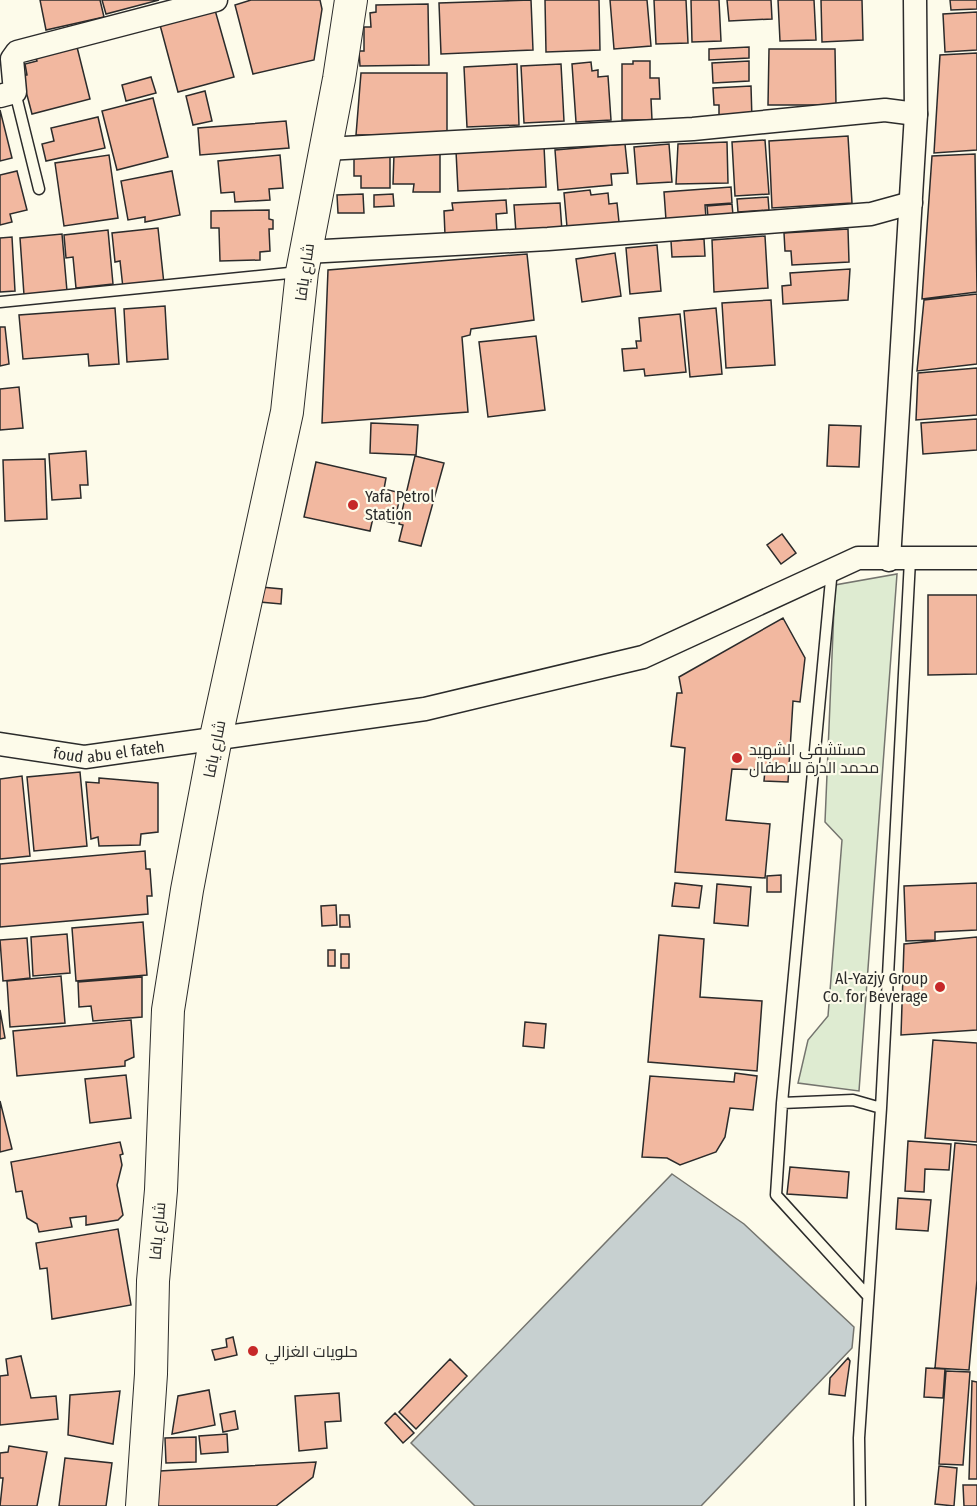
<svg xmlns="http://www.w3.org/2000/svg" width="977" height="1506" font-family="'Fira Sans Condensed',Cairo,sans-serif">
  <rect width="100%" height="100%" fill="#fdfbea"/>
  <path fill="#deebd1" stroke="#74746e" stroke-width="1.5" d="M897,574L859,1091L798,1083L808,1040L828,1016L842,840L825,822L835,585Z"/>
  <path fill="#c7d0d0" stroke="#74746e" stroke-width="1.5" d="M672,1174L744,1224L854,1327L852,1348L701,1506H475L411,1443Z"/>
  <path fill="#f2b8a0" stroke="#2b2b2b" stroke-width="1.5" d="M40,0H100L104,17L46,30Z
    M102,0H159L106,14Z
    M251,0H320L322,9L314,60L253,74L235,5Z
    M531,0L533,50L441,54L439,3Z
    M545,0H599L600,50L546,52Z
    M610,0H647L651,46L614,49Z
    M654,0H686L688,43L656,44Z
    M691,0H719L721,41L692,42Z
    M727,0H771L772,19L729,21Z
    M778,0H814L816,40L780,41Z
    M821,0H862L863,40L822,42Z
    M950,0H977V9L951,10Z
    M428,4L429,65L360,66L359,51H364V27H371L370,13L376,12V5Z
    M215,10L234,77L178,92L160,25Z
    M977,12V50L945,52L943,14Z
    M77,47L90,99L32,114L22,76L27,75L25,64L37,61L36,58Z
    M749,47V58L709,60V49Z
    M769,49H835L836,105H768Z
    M977,53V150L934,153L940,55Z
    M633,61H650V78H659L660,99H651L652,120H622V64H633Z
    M749,61V81L713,83L712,63Z
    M591,62L592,71L598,70V77L608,76L611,120L576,122L572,64Z
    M517,64L519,125L467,127L464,67Z
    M561,64L564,121L524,123L521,66Z
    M361,73H447V135H356Z
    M151,77L156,93L126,101L122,85Z
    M751,86L752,120L719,121V105H714L713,88Z
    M205,91L212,121L193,125L186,96Z
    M153,98L168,157L117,170L102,111Z
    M0,110L12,158L0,161Z
    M98,117L105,148L46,161L42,144L54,141L51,128Z
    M286,121L289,148L200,155L198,128Z
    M848,136L852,203L772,208L769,141Z
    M765,140L769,194L735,196L732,142Z
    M727,142L728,183L676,184L678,144Z
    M625,144L628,173L611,174L612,185L558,190L555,150Z
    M669,144L672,182L637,184L634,147Z
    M544,146L546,187L458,191L456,151Z
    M390,154V188H361V176H354V155Z
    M394,154H440V192H413L414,184H393Z
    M975,154L977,292L922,299L932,156Z
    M109,155L118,218L64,226L55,163Z
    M280,155L283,188L269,189L270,200L235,202L234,192L221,193L218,161Z
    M17,171L27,210L10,214L12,222L0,225V175Z
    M172,171L180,215L145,222V217L128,220L121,181Z
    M731,187L732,203L705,205L706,218L666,220L664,192Z
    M590,190L591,195L608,193L609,204L617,203L619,222L567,227L564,193Z
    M363,194L364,213H338L337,195Z
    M393,194L394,206L374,207V195Z
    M768,197L769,210L738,212L737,199Z
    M506,200L507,213L496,214L497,232L445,235L444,211L453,210L452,203Z
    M560,203L562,231L516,233L514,205Z
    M732,204L733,215L708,217L707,206Z
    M269,210V219L273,220V229H269L270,251L260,252V260L220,261L219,228H211V211Z
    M158,228L164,284L123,288L120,261L115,262L112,233Z
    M848,229L849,262L792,265L791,251H785L784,233Z
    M108,230L113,284L76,288L73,257L66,258L64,235Z
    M62,234L67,291L24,295L20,238Z
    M765,236L768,288L714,292L712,240Z
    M12,237L15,291L0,292V238Z
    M704,239L705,256L672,257L671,241Z
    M657,245L661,291L630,294L626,248Z
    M615,253L621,296L582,302L576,259Z
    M527,254L534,320L471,329L470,335L462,337L468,412L322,423L328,270Z
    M850,269L848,300L783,304L782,286L791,285L790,273Z
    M977,294V364L917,371L924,300Z
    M771,300L775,365L726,368L722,303Z
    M165,306L168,359L127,362L124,309Z
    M115,308L119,364L89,366L88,354L23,359L19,315Z
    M716,308L722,374L690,377L684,311Z
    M680,314L686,372L645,376L644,369L624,371L622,349L637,348L636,341H641L639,318Z
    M0,327H5L9,364L0,366Z
    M536,336L545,410L488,417L479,342Z
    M977,368V415L916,420L918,373Z
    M19,387L23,428L0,430V389Z
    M977,419V450L923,454L921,423Z
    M371,423L418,425L416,455L370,453Z
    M829,425L861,426L859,467L827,466Z
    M86,451L88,485H80L81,498L52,500L49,454Z
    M415,456L444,463L421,546L399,541L403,525L399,524Z
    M45,459L47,519L5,521L3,460Z
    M316,462L386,478L384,489L401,493L394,523L373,518L370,531L304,517Z
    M782,534L796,553L781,564L767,545Z
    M261,587L282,589L281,604L260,602Z
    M928,595H977V674L928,675Z
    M783,618L805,658L800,702L793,701L788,782L764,781L765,770L732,769L726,820L770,824L765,878L675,872L685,748L671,746L677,693H682L679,677Z
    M80,772L87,846L34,851L27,777Z
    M22,776L30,856L0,859V779Z
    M99,778L158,783V832L141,834L140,845L99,846L98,837L91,839L86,782L99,783Z
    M145,851L146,869H150L152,896H147L148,914L0,927V864Z
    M781,875V892H767V876Z
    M675,883L702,886L699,908L672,906Z
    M977,883V930L935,932V940L906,941L904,886Z
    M717,884L751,887L748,926L714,923Z
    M336,905L337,925L322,926L321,906Z
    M340,915H349L350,927H340Z
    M143,922L147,975L76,981L72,928Z
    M67,934L70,973L33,976L31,937Z
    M659,935L704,939L700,997L762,1001L757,1071L648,1062Z
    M977,937V1030L901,1035L904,944Z
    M27,938L30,978L3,981L0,940Z
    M328,950H335V966H328Z
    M341,954H349V968H341Z
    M61,976L65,1023L10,1027L7,981Z
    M142,977V1017L93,1021L91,1006L79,1007L78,982Z
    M0,1010L5,1038L0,1039Z
    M131,1020L134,1057L125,1061V1066L17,1076L13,1031Z
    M525,1022L546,1024L544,1048L523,1046Z
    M933,1040L977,1043V1142L925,1138Z
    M735,1073L757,1076L753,1110L730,1108L725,1137L716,1152L680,1165L667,1158L642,1157L650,1076L734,1082Z
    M126,1075L131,1118L90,1123L85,1079Z
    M0,1101L12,1149L0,1152Z
    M908,1141L951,1144L949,1170L925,1169L924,1192L905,1191Z
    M120,1142L123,1154L120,1155L122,1165L117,1185L123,1215L118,1220L86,1225V1216L70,1218L72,1227L39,1232L37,1224L27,1218L22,1191L16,1192L11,1162Z
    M955,1143L977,1145V1280L969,1370L935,1368Z
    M790,1167L849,1172L847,1198L787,1194Z
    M898,1198L931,1200L928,1231L896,1229Z
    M118,1229L131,1305L52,1319L47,1268L40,1269L36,1243Z
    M233,1337L237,1355L215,1360L212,1350L227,1347L226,1339Z
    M21,1356L31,1398L56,1396L58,1419L0,1425V1376L8,1375L6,1359Z
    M848,1358L850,1361L845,1396L829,1394L830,1378Z
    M450,1359L467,1376L416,1429L399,1412Z
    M926,1368L945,1369L943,1398L924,1397Z
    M946,1371L970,1372L963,1465L939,1464Z
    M972,1381L977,1382V1479H969Z
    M209,1390L215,1425L172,1434L178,1396Z
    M120,1391L113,1444L68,1435L70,1395Z
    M339,1393L341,1421L325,1422L327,1448L299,1451L295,1396Z
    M235,1411L238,1429L223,1432L220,1414Z
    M395,1413L414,1433L403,1443L385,1423Z
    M227,1434L228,1452L201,1454L199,1436Z
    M196,1437V1462L166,1463L165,1438Z
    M9,1446L47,1452L37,1506H0L3,1478H0V1453L8,1452Z
    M65,1458L112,1463L106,1506H59Z
    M316,1462L313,1477L276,1506H155L160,1471Z
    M939,1466L957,1468L954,1506L935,1504Z
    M963,1485H977V1506H964Z"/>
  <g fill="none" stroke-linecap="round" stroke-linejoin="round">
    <g stroke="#2b2b2b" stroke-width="13">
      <path id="lane" d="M15,92L39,189
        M0,302L299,272
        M832,569L782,1103L853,1100L881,1108L859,1438L860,1506
        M782,1103L776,1195L868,1296
        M881,1108L910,560"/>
    </g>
    <g stroke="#2b2b2b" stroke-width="25">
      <g id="street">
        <path d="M0,96L15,92L12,59L17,52L216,0"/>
        <path d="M326,149L693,129L885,110L916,114"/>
        <path d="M306,252L548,239L871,214L911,203"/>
        <path d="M889,560L916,114L915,0"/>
        <path id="s1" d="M0,744L85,757L425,709L643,657L858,558H977"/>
      </g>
    </g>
    <g stroke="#2b2b2b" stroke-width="34">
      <path id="secondary" d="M142,1506L151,1374L153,1281L161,1190L168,1010L187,890L216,737L287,412L302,272L339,79L351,0"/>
    </g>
    <use href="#lane" stroke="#fdfbea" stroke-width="10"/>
    <use href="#street" stroke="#fdfbea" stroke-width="22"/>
    <use href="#secondary" stroke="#fdfbea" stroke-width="32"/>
  </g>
  <g fill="#c62828" stroke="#fdfbea" stroke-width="2">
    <circle cx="353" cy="505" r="6"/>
    <circle cx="737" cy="758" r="6"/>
    <circle cx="940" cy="987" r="6"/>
    <circle cx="253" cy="1351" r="6"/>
  </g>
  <g text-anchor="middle" stroke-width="4.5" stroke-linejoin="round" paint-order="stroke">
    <g font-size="16" fill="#2b2b2b" stroke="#fdfbea">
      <text transform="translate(304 272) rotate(-82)" y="6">شارع يافا</text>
      <text dy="6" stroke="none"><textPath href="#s1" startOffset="110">foud abu el fateh</textPath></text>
      <text transform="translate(214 749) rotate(-79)" y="6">شارع يافا</text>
      <text transform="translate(157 1231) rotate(-85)" y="6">شارع يافا</text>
    </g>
    <g font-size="16" fill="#2b2b2b" stroke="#fdfbea" text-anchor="start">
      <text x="365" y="502">Yafa Petrol<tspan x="365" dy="18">Station</tspan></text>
      <text x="749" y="755">مستشفى الشهيد<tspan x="749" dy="18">محمد الدرة للاطفال</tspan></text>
      <text x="928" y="984" text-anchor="end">Al-Yazjy Group<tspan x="928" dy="18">Co. for Beverage</tspan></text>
      <text x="265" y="1357">حلويات الغزالي</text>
    </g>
  </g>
</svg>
